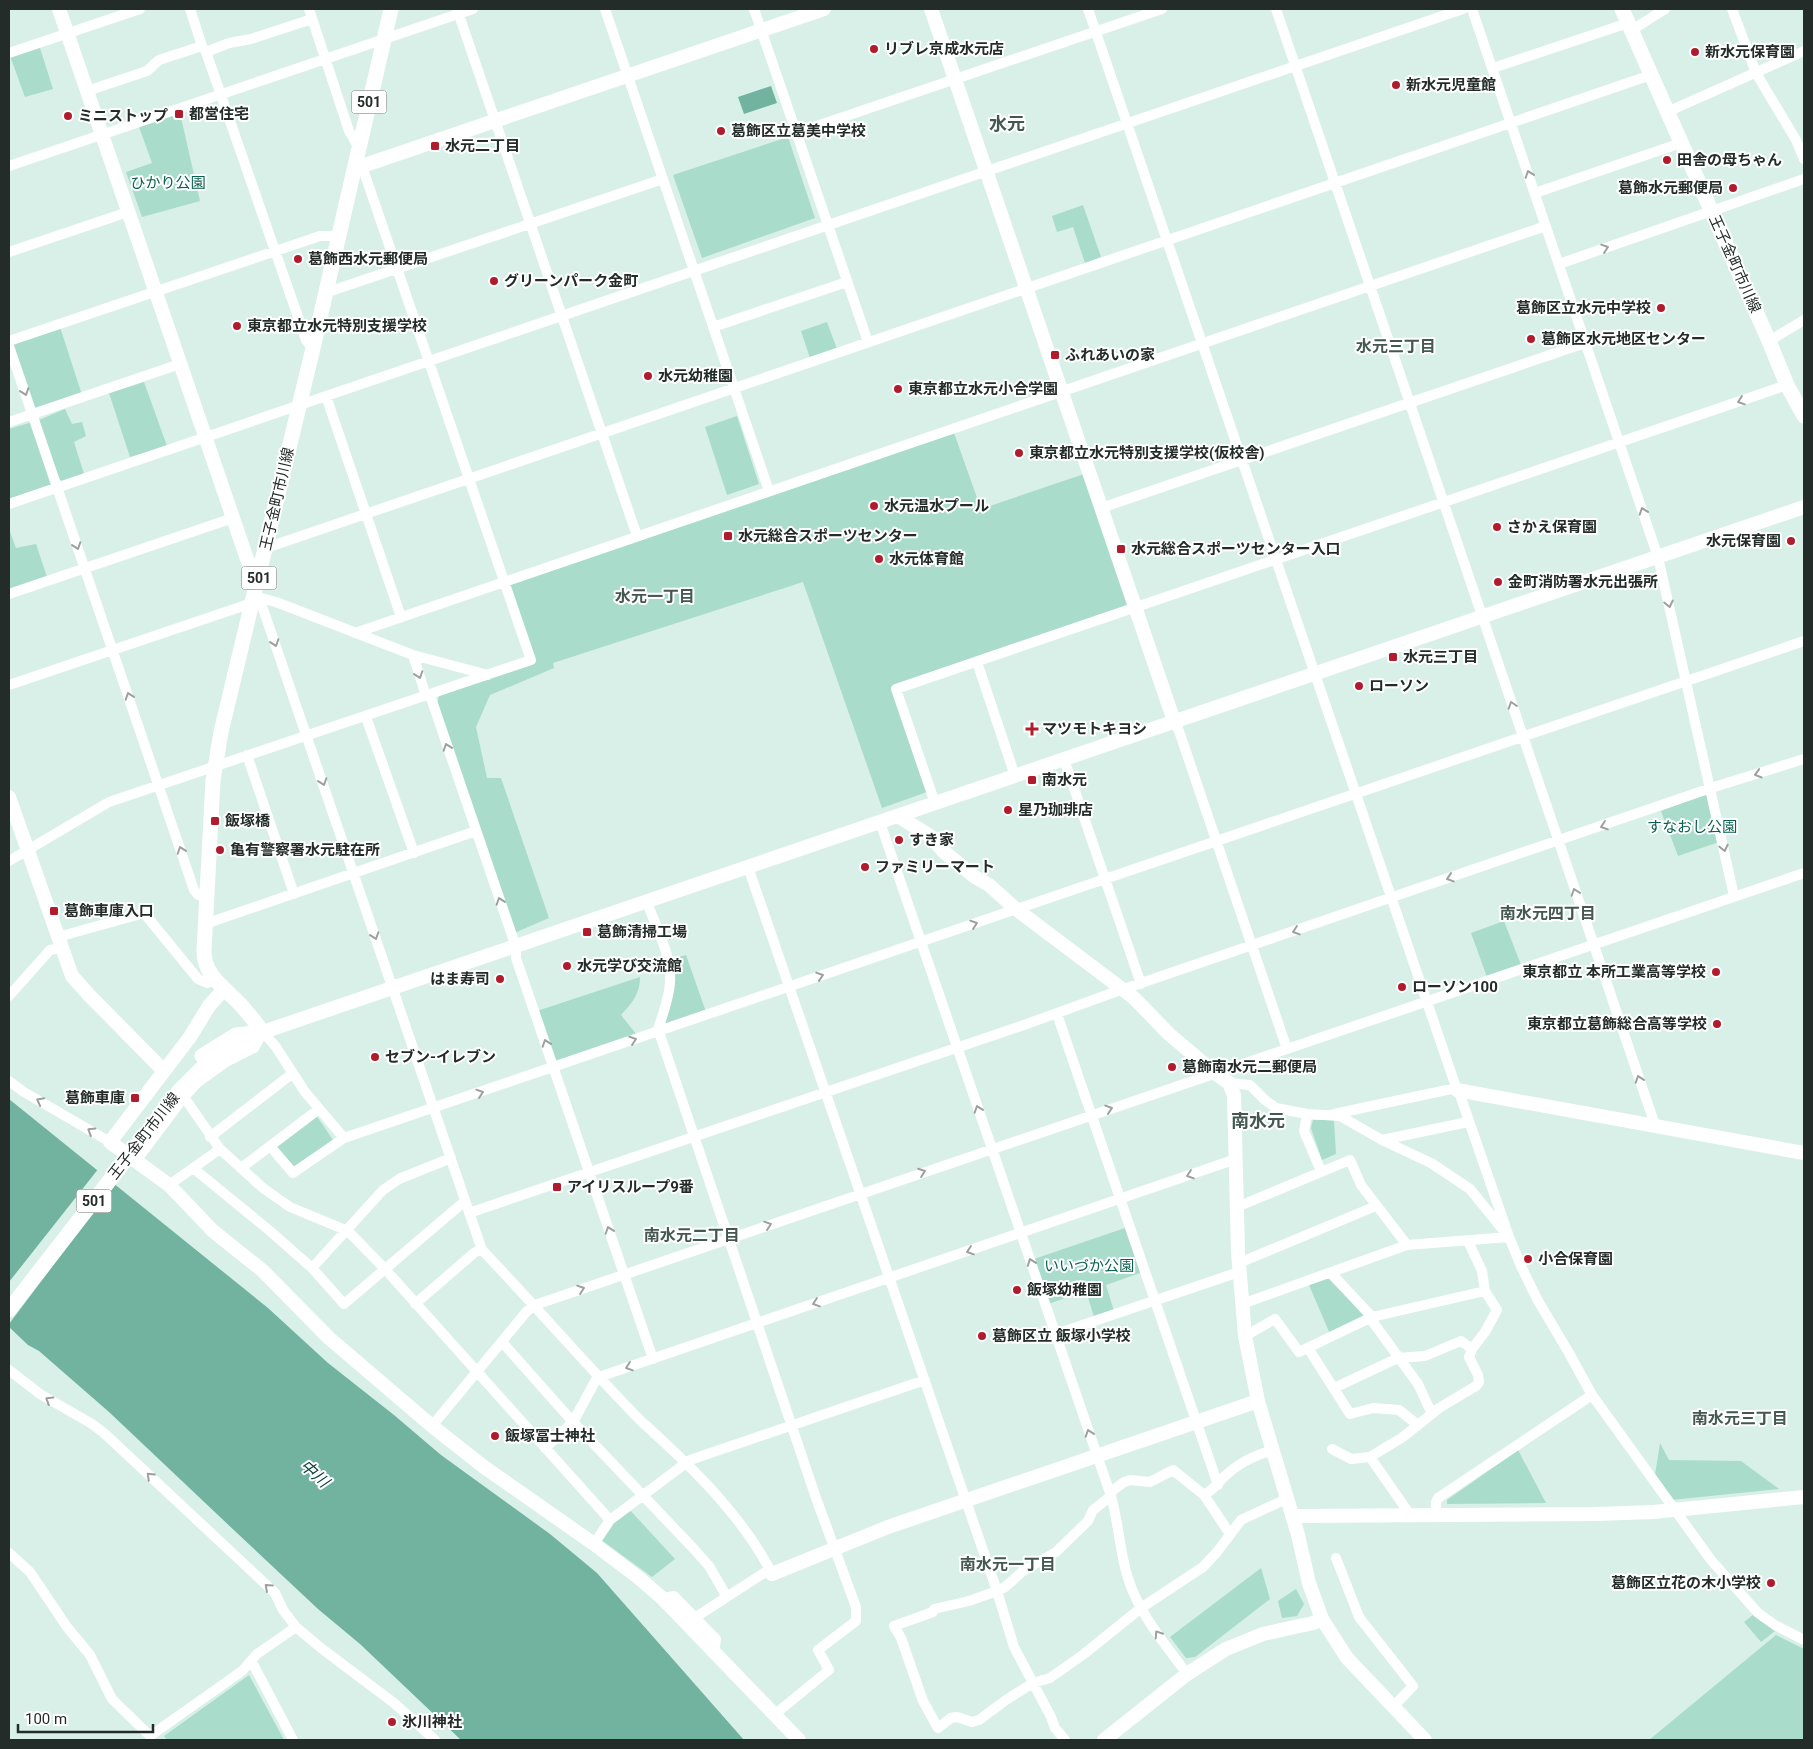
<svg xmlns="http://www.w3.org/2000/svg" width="1813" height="1749" font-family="Roboto,'Noto Sans JP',sans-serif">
  <rect width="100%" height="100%" fill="#d8f0e7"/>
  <path fill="#a9dccb" d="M39,45L53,89L25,97L10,56Z
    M180,113L200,201L142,217L126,172L152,163L139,127Z
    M788,137L815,218L702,258L673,175Z
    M1083,205L1101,257L1085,263L1073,227L1057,232L1052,216Z
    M827,322L837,349L810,358L801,331Z
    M60,327L82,395L34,411L10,344Z
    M144,382L167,446L130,457L109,393Z
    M65,409L72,424L82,422L86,436L74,442L84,474L62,481L57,478L39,420Z
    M737,416L759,484L727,495L705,427Z
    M32,422L52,484L9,499V429Z
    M954,433L981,509L1084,474L1128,602L1127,606L892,686L927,792L882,808L803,582L553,663L554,668L490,695L476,727L487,778H501L549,918L514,933L437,704L439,696L536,662L510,586L512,583Z
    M9,529L16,548L36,544L47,577L9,589Z
    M1709,793L1719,842L1678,856L1661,811Z
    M1504,921L1521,965L1487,977L1471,933Z
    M686,955L706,1012L663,1026L671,959Z
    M640,977C640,994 632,1003 621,1015L637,1035L554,1063L537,1011Z
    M316,1115L333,1140L294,1167L275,1146Z
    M1313,1120H1334L1336,1154L1322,1160L1311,1128Z
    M1128,1227L1143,1272L1106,1285L1114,1311L1094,1317L1086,1291L1048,1304L1034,1259Z
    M1327,1277L1366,1317L1330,1334L1309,1285Z
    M1660,1443L1669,1460L1741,1461L1779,1489L1671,1500L1655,1475Z
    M1518,1450L1546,1503L1447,1504V1500Z
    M628,1508L675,1559L652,1577L600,1539L611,1522Z
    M1261,1568L1270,1599L1195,1657L1186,1658L1170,1637Z
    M1296,1589L1304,1604L1297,1616L1282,1618L1278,1601Z
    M1753,1615L1775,1631L1761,1642L1744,1622Z
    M1776,1635L1804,1649V1740H1649Z
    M249,1675L284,1740H167L164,1736Z"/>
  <path fill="#72b39f" d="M771,86L777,103L744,114L738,97Z
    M9,1099L268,1308L328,1363L394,1415L441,1455L550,1534L597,1573L744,1740H461L360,1644L318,1609L237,1533L109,1412L39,1351L28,1345L9,1327Z"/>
  <path fill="#d8f0e7" d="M99,1168L116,1182L9,1324V1282Z"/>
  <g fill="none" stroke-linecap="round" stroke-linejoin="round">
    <path stroke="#fff" stroke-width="10" d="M190,9L202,46L206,52L306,340L309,344H314
      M309,9L349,131L359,148
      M457,9L637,536
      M605,9L769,491
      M754,9L868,342
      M1088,9L1457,1090L1459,1092L1509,1237L1521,1266L1537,1299L1569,1353L1592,1395L1711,1560L1758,1613L1775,1625L1804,1640
      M1276,9L1655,1125
      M1472,9L1658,557L1734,896
      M1732,9L1756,73L1796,140L1804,159
      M1632,30L1665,9
      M206,52L229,43L251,39L312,19
      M9,53L140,9
      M1493,68L1628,23
      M87,91L147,71L159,60L202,46
      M1667,112L1804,51
      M796,133L1162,9
      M9,166L473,9
      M1535,193L1681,143
      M9,252L128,212
      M1559,264L1804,179
      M325,293L663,179
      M713,327L847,282
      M9,341L320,236H339
      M1769,341L1804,320
      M9,346L194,890L198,895L207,896
      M326,396L401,617
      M9,422L180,364
      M9,504L1463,9
      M1101,508L1585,343
      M266,548L1651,75
      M9,594L233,518
      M254,596L276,602L413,655L488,675
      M259,597L482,1250C535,1305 585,1364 639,1419C643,1424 649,1427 653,1432C697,1472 745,1520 772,1574
      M355,633L1546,226
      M413,655L426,696
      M977,662L1015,776
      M9,685L252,603
      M430,695L516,947V958L653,1359
      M366,717L414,853
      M1174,721L1179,731L1287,1049
      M247,755L294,894
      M1064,759L1141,984
      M935,803L896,689L1787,385
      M880,822L1111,1496C1120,1528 1120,1563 1134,1594C1147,1623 1168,1648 1187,1674
      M9,861L109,802L531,660L364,172L363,166
      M748,867L997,1591L1014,1647L1051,1717L1055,1728L1065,1740
      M647,902C656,928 672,955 670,983C669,999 662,1017 657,1032
      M205,924L476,831
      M58,937L144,913L198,979L207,983L215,980
      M9,996L50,950L62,948
      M1057,1014L1218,1485
      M659,1032L816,1498L856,1607V1621L818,1650L829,1670L774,1715
      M9,1081L24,1092L110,1142
      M1229,1083L1250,1085L1265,1100L1276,1108L1307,1114L1340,1116L1382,1140L1431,1163L1470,1189L1504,1231
      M184,1097L220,1149L263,1188L290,1207L348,1231L385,1269L610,1520
      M1307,1114L1304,1131L1321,1171
      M1334,1114L1456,1088
      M210,1137L293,1073
      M1382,1140L1468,1122
      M270,1146L293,1173L344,1138
      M136,1161L184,1097L197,1083L226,1062L254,1048L263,1032L276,1047L305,1092L344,1138L1804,641
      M193,1168L270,1231L312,1268L344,1304L465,1201
      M241,1168L319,1109
      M169,1185L220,1149
      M1237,1207L1350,1160L1361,1185L1407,1245
      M469,1213L1024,1025L1115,992L1711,788L1804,759
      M1239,1263L1376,1206
      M312,1268L383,1190L399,1179L451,1158
      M1331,1273L1372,1317
      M415,1304L474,1253L481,1249
      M1242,1304L1407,1245L1509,1237
      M1370,1318L1418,1384L1432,1414
      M1056,1334L1239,1272
      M1245,1336L1275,1319L1299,1352L1372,1317L1485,1291L1482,1271L1468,1241
      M502,1342L573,1422L693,1548L709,1566L727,1597
      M1308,1348L1350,1414L1373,1408L1399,1410L1418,1425
      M9,1370L40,1394L92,1424L104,1433L275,1593L283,1610L296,1627L321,1648L394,1703L435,1740
      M599,1377L1236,1159
      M1334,1388L1398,1358L1425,1356L1461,1341L1472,1349L1485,1332L1497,1310L1485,1291
      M432,1426L527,1311L535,1305L1804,873
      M545,1448L573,1422L598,1376
      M1332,1449L1351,1459L1370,1457L1403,1437L1439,1408L1476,1386L1479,1382L1478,1375L1469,1357L1472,1349
      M1370,1457L1411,1516
      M1204,1495C1213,1490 1217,1484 1224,1477C1238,1463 1255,1455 1273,1450
      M1436,1515V1502L1438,1498L1592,1395
      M1230,1534L1204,1495L1173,1470L1150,1482L1130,1480L1124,1482L1112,1491L1111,1496L1093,1510L1088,1521L1056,1552L1023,1571L1005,1587L997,1591L969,1601L934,1609L933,1612L894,1626L901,1638L923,1701L938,1728L951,1718L957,1717L972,1722L979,1720L1006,1700L1033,1683L1050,1678L1084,1654L1141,1608L1203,1567L1217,1552L1241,1520L1286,1499
      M594,1544L610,1520L690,1460L925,1380
      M9,1553L30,1572L67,1627L90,1655L112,1699L150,1736L242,1671L257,1654L296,1627
      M1336,1558L1359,1617L1413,1686L1393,1707
      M662,1598L674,1596L716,1639L714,1653
      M696,1617L770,1569
      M252,1662L293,1740"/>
    <path stroke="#fff" stroke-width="14" d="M59,9L247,559L252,569L259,576
      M931,9L1174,721
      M355,165L363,166L368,164L824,9
      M9,797L72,976L89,995L164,1071
      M898,816L930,836L943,851L975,877L989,885L1016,909L1134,998L1169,1034L1215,1073L1229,1083L1234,1095L1238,1252L1245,1336L1258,1401L1298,1535L1309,1583L1322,1619L1347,1658L1425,1740
      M224,989L209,1006L190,1037L110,1142L169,1185L213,1231L263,1271L329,1338L432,1426L484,1467L594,1544L639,1578L662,1598L799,1740
      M263,1032L1804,507
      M1457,1090L1804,1153
      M1292,1516L1597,1514L1653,1512L1804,1497
      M772,1574L888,1527L1258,1401
      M1104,1740L1187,1674L1226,1649L1263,1634L1313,1623L1322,1619"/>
    <path stroke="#fff" stroke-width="15" d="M1622,9L1769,341L1787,385L1804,416
      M263,1032C256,1023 248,1013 240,1004C225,988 203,975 204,950L213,780L221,732L314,344L391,9
      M202,1056L236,1035L255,1033
      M9,1310L179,1091L202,1068L212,1060L263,1032"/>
  </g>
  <defs><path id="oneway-chevron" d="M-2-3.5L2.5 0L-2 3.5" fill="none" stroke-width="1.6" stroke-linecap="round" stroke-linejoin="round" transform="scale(1.25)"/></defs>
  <g stroke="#9ca09f">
    <use href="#oneway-chevron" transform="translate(1529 174) rotate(-109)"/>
    <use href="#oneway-chevron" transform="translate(1605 248) rotate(-19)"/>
    <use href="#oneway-chevron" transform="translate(25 392) rotate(71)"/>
    <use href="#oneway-chevron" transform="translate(1741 401) rotate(161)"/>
    <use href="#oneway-chevron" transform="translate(1643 511) rotate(-109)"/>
    <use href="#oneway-chevron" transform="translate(77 546) rotate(71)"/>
    <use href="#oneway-chevron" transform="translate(1669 604) rotate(77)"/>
    <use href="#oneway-chevron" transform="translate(275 643) rotate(71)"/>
    <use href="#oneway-chevron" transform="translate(419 675) rotate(71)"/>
    <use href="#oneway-chevron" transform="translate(129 696) rotate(-109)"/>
    <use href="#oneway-chevron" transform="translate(1512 705) rotate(-108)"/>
    <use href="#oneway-chevron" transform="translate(447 747) rotate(-109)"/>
    <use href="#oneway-chevron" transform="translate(1758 774) rotate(163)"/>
    <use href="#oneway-chevron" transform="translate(323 782) rotate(71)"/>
    <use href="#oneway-chevron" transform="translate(1604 826) rotate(161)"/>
    <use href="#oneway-chevron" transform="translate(1724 848) rotate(77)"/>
    <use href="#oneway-chevron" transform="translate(181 850) rotate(-109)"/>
    <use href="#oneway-chevron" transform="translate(1450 878) rotate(162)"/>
    <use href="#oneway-chevron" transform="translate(1575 892) rotate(-109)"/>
    <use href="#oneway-chevron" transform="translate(500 901) rotate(-109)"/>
    <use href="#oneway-chevron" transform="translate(974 924) rotate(-19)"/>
    <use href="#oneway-chevron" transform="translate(1296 931) rotate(161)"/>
    <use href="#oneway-chevron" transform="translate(375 936) rotate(71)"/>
    <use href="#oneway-chevron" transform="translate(820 976) rotate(-18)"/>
    <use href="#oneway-chevron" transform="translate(633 1040) rotate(-19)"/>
    <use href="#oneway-chevron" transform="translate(546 1043) rotate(-109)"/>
    <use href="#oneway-chevron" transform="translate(1639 1079) rotate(-109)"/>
    <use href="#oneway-chevron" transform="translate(480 1093) rotate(-19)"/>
    <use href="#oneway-chevron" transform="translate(40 1101) rotate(-152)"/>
    <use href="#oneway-chevron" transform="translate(978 1109) rotate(-109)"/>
    <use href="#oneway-chevron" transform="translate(1109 1109) rotate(-18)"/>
    <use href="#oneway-chevron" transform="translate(91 1131) rotate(-148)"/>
    <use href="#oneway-chevron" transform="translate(922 1172) rotate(-20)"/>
    <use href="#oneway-chevron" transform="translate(1190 1175) rotate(161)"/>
    <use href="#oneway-chevron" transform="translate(768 1225) rotate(-19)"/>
    <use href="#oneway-chevron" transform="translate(609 1230) rotate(-109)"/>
    <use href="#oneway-chevron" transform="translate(970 1251) rotate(161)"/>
    <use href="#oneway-chevron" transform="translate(1031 1262) rotate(-110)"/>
    <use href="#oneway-chevron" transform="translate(581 1289) rotate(-19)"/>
    <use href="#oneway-chevron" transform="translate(816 1303) rotate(161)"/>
    <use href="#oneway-chevron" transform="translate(629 1367) rotate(161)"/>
    <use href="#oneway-chevron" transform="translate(49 1400) rotate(-148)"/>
    <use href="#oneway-chevron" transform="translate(1089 1433) rotate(-109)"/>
    <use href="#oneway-chevron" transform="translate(150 1476) rotate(-136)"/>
    <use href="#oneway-chevron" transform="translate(268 1587) rotate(-138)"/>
    <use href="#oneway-chevron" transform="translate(1158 1634) rotate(-123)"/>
  </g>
  <g fill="#b01c2d" stroke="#fff" stroke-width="2">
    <circle cx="874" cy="49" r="5"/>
    <circle cx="1695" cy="52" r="5"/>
    <circle cx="1396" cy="85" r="5"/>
    <rect x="174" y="109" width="10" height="10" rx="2.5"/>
    <circle cx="68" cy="116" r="5"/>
    <circle cx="721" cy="131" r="5"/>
    <rect x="430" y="141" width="10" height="10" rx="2.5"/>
    <circle cx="1667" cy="160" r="5"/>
    <circle cx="1733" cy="188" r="5"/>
    <circle cx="298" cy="259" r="5"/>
    <circle cx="494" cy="281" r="5"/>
    <circle cx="1661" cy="308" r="5"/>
    <circle cx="237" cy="326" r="5"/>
    <circle cx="1531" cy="339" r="5"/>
    <rect x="1050" y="350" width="10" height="10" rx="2.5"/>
    <circle cx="648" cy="376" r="5"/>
    <circle cx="898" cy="389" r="5"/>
    <circle cx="1019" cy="453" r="5"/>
    <circle cx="874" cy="506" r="5"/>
    <circle cx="1497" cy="527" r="5"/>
    <rect x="723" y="531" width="10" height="10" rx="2.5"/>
    <circle cx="1791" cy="541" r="5"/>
    <rect x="1116" y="544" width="10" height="10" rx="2.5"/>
    <circle cx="879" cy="559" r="5"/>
    <circle cx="1498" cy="582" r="5"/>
    <rect x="1388" y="652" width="10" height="10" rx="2.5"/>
    <circle cx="1359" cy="686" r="5"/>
    <path d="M1029.5 721.5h5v5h5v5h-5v5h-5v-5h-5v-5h5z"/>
    <rect x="1027" y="775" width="10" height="10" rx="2.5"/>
    <circle cx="1008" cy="810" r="5"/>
    <rect x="210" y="816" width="10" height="10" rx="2.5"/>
    <circle cx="899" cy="840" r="5"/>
    <circle cx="220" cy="850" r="5"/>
    <circle cx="865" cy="867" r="5"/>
    <rect x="49" y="906" width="10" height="10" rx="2.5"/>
    <rect x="582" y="927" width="10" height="10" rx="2.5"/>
    <circle cx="567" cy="966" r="5"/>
    <circle cx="1716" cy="972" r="5"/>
    <circle cx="500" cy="979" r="5"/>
    <circle cx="1402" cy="987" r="5"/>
    <circle cx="1717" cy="1024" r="5"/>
    <circle cx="375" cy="1057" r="5"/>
    <circle cx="1172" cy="1067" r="5"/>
    <rect x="130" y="1093" width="10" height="10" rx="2.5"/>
    <rect x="552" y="1182" width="10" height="10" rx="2.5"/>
    <circle cx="1528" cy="1259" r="5"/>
    <circle cx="1017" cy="1290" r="5"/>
    <circle cx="982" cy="1336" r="5"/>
    <circle cx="495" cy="1436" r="5"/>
    <circle cx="1771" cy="1583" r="5"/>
    <circle cx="392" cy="1722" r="5"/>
  </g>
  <g text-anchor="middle" stroke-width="4" stroke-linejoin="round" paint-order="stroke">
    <g fill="#fff" stroke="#656b69" stroke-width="1">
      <rect x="351.5" y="90.5" width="35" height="23" rx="4"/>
      <rect x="241.5" y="566.5" width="35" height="23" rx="4"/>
      <rect x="76.5" y="1189.5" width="35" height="23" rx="4"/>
    </g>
    <g font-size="14" font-weight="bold" fill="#232c29">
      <text x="369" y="107">501</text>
      <text x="259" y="583">501</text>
      <text x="94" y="1206">501</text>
    </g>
    <g font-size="15" font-weight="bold" fill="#232c29" stroke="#fff" text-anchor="start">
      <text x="884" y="54">リブレ京成水元店</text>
      <text x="1705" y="57">新水元保育園</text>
      <text x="1406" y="90">新水元児童館</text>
      <text x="189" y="119">都営住宅</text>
      <text x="78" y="121">ミニストップ</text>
      <text x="731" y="136">葛飾区立葛美中学校</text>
      <text x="445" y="151">水元二丁目</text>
      <text x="1677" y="165">田舎の母ちゃん</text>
      <text x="1723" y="193" text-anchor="end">葛飾水元郵便局</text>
      <text x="308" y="264">葛飾西水元郵便局</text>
      <text x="504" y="286">グリーンパーク金町</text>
      <text x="1651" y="313" text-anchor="end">葛飾区立水元中学校</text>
      <text x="247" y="331">東京都立水元特別支援学校</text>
      <text x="1541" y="344">葛飾区水元地区センター</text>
      <text x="1065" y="360">ふれあいの家</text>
      <text x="658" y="381">水元幼稚園</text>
      <text x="908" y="394">東京都立水元小合学園</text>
      <text x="1029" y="458">東京都立水元特別支援学校(仮校舎)</text>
      <text x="884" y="511">水元温水プール</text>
      <text x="1507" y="532">さかえ保育園</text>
      <text x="738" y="541">水元総合スポーツセンター</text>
      <text x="1781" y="546" text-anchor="end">水元保育園</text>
      <text x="1131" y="554">水元総合スポーツセンター入口</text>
      <text x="889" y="564">水元体育館</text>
      <text x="1508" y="587">金町消防署水元出張所</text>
      <text x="1403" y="662">水元三丁目</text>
      <text x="1369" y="691">ローソン</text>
      <text x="1042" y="734">マツモトキヨシ</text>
      <text x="1042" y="785">南水元</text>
      <text x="1018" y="815">星乃珈琲店</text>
      <text x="225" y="826">飯塚橋</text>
      <text x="909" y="845">すき家</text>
      <text x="230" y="855">亀有警察署水元駐在所</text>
      <text x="875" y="872">ファミリーマート</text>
      <text x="64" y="916">葛飾車庫入口</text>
      <text x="597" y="937">葛飾清掃工場</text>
      <text x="577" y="971">水元学び交流館</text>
      <text x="1706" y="977" text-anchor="end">東京都立 本所工業高等学校</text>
      <text x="490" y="984" text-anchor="end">はま寿司</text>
      <text x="1412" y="992">ローソン100</text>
      <text x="1707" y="1029" text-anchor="end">東京都立葛飾総合高等学校</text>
      <text x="385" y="1062">セブン-イレブン</text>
      <text x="1182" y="1072">葛飾南水元二郵便局</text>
      <text x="125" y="1103" text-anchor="end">葛飾車庫</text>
      <text x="567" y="1192">アイリスループ9番</text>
      <text x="1538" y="1264">小合保育園</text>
      <text x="1027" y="1295">飯塚幼稚園</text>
      <text x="992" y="1341">葛飾区立 飯塚小学校</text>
      <text x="505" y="1441">飯塚冨士神社</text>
      <text x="1761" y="1588" text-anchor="end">葛飾区立花の木小学校</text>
      <text x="402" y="1727">氷川神社</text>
    </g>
    <g font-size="15" fill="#08614e" stroke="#fff">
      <text x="168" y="188">ひかり公園</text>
      <text x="1692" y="832">すなおし公園</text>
      <text x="1089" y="1271">いいづか公園</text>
    </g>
    <g font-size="15" fill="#232c29" stroke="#fff">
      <text transform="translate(1735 264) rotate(66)" y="5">王子金町市川線</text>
      <text transform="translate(277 499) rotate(-77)" y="5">王子金町市川線</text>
      <text transform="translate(144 1136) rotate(-52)" y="5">王子金町市川線</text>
    </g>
    <g font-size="16" font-weight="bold" fill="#445851" stroke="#fff">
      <text x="1396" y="352">水元三丁目</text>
      <text x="655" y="602">水元一丁目</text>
      <text x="1548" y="919">南水元四丁目</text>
      <text x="692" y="1241">南水元二丁目</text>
      <text x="1740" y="1424">南水元三丁目</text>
      <text x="1008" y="1570">南水元一丁目</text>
    </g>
    <g font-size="16" font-style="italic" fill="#0b4537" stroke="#fff">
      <text transform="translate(315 1473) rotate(42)" y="6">中川</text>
    </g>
    <g font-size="18" font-weight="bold" fill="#445851" stroke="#fff">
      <text x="1007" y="130">水元</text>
      <text x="1258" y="1127">南水元</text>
    </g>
  </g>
  <rect width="1813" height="1749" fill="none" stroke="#232c29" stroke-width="20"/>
  <path d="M18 1724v8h135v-8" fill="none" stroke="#232c29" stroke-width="2.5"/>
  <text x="25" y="1724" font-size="15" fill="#232c29" stroke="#ffffff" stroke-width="4" paint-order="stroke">100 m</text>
</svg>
